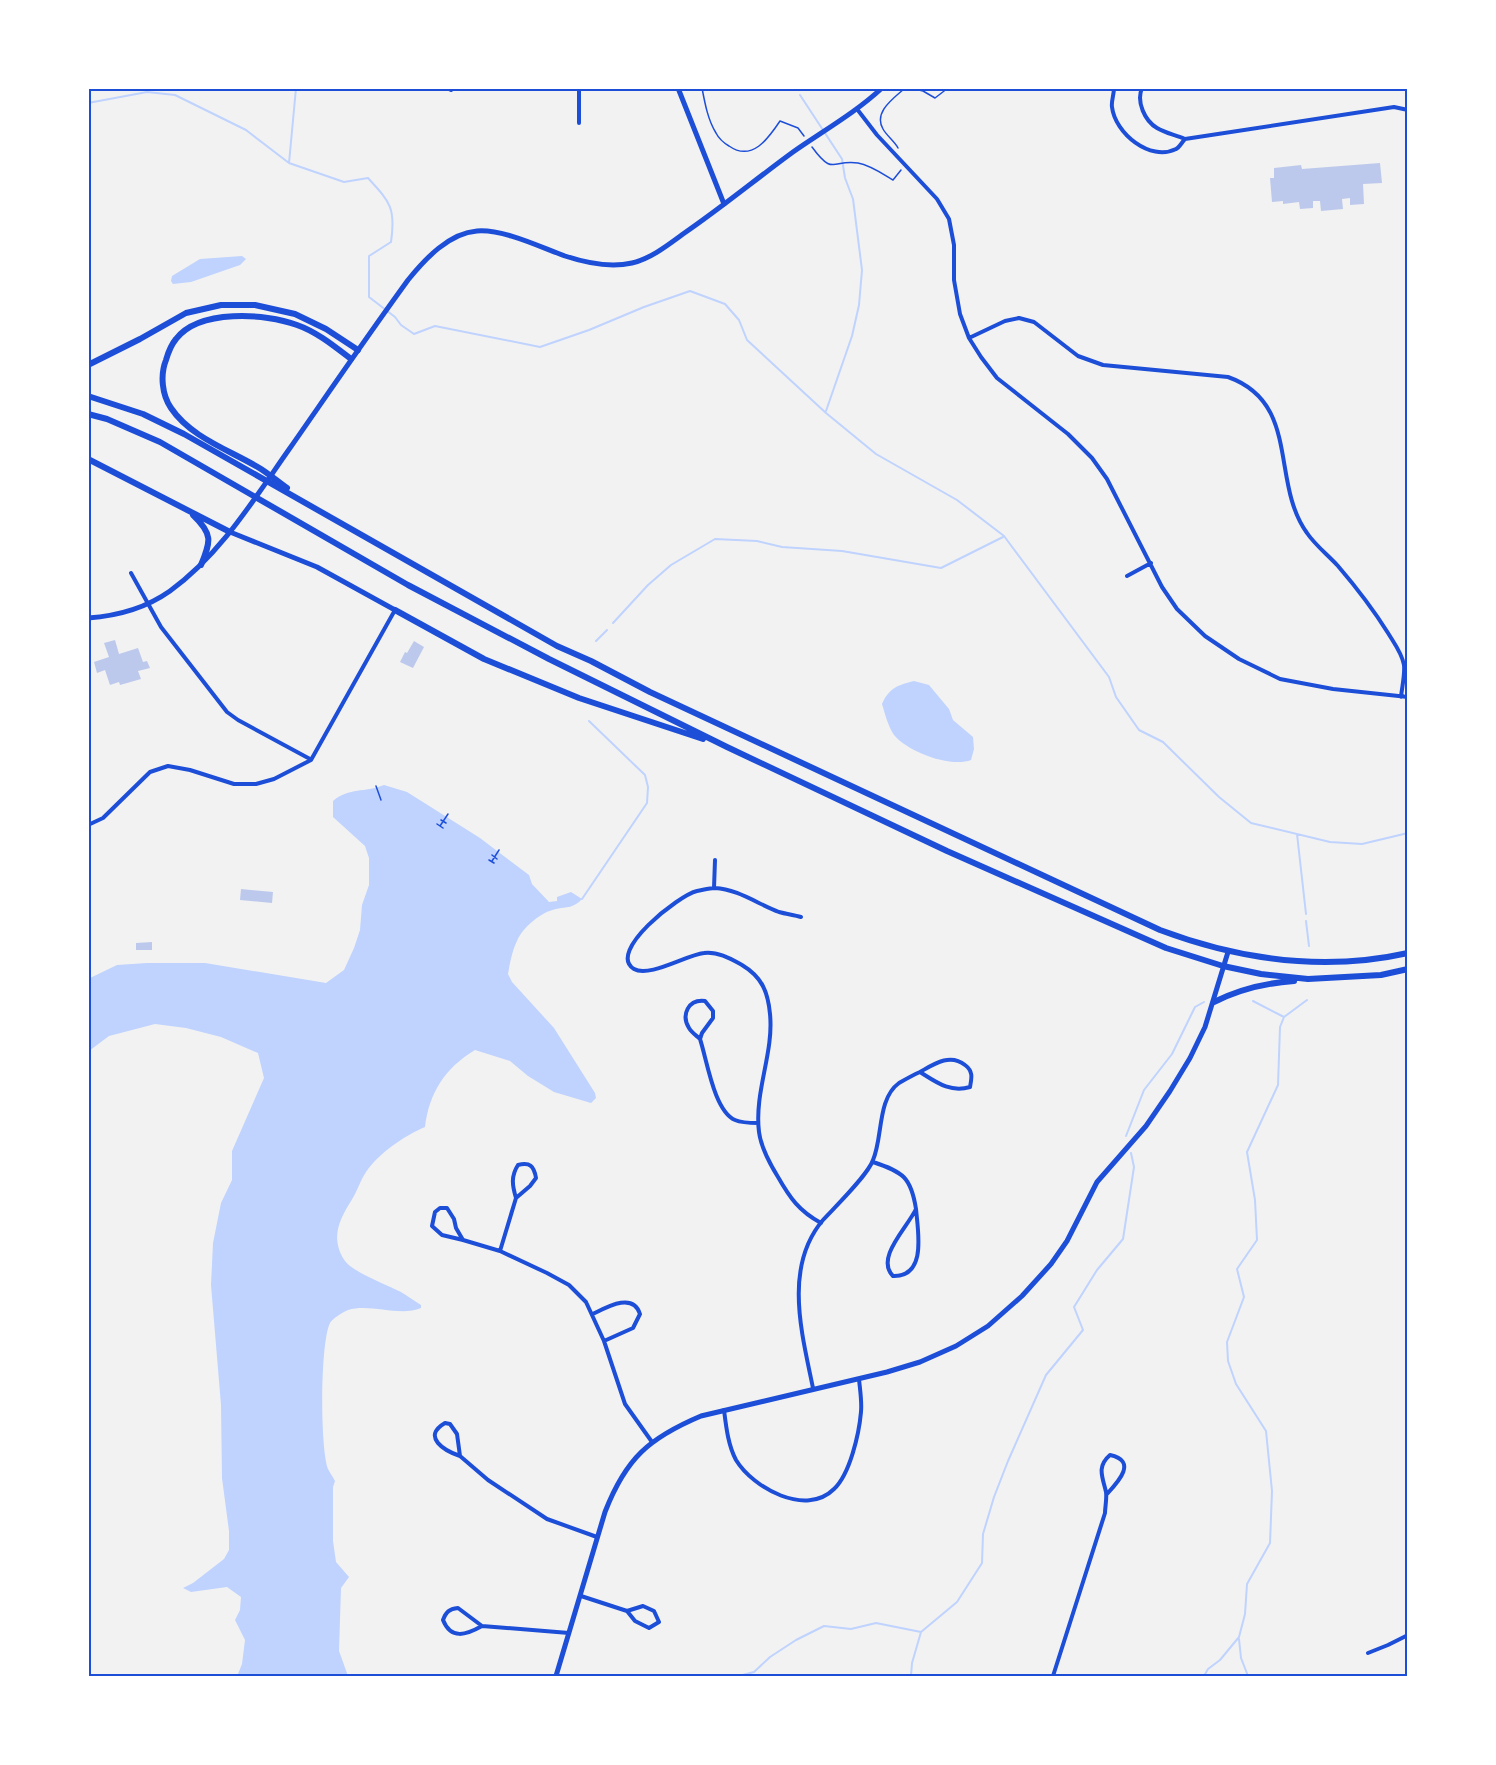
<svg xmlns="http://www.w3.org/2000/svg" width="1496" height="1765" font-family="Commissioner,sans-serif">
  <rect width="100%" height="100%" fill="#f2f2f2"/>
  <path fill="#bfd3fe" d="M242,256L246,259L240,265L191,282L173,284L171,281L172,276L200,259Z
    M914,681L929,685L949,709L953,720L973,737L974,749L971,760C951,768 908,752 894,735C888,726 885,714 882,704C889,688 898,685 914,681Z
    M384,785L407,792L480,838L529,875L532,884L549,902L557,901V897L571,892L582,899C574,908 567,907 556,909C541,912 523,927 517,941C512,951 510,963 508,974L512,982L554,1028L595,1093L596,1098L591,1103L554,1092L528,1076L510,1061L475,1050C445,1068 429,1093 425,1127C404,1136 379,1153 366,1172C360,1181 357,1192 351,1201C339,1220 330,1239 345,1261C353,1272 387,1285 401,1292C408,1296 414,1301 421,1305V1308C399,1317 370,1303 348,1310C343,1312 333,1318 330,1323C320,1343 320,1449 328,1469C330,1473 333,1477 335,1481L333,1487V1541L336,1562L349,1577L341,1588L339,1651L348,1676H239L238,1674L242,1664L245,1640L235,1620L240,1610L241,1597L227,1587L191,1592L183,1588L193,1583L224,1559L229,1550V1531L222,1478L221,1405L211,1285L213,1243L221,1203L232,1180V1151L264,1078L258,1053L221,1037L186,1028L155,1024L109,1036L89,1051L88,979L117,965L147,963H205L326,983L344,970L354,948L360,930L362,905L369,885V858L365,846L333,817V801C350,787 364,793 384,785Z"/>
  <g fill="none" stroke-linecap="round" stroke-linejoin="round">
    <path stroke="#bfd3fe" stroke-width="2" d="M800,95L842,159L845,178L853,199L862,270L859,305L852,336L826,411
      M88,103L147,92L175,95L246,130L289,163L344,182L368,178C390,202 396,208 391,242L369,256V297L395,317L401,325L414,334L435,326L540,347L589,330L644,307L690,291L725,304L739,320L747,340L826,413L876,454L957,500L1004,536L1109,677L1116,697L1139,730L1163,742L1219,797L1251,823L1330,842L1362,844L1408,833
      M289,163L296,88
      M613,623L648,585L671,565L715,539L757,541L782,547L842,551L941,568L1003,537
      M596,641L607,630
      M1297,834L1306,914
      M582,899L647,803L648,787L645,775L589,721
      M1306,921L1309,946
      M1253,1001L1284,1017
      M1126,1136L1144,1090L1172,1054L1195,1007L1204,1002
      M1239,1639L1241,1658L1248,1676
      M739,1676L754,1672L770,1657L796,1640L824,1626L851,1629L876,1623L921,1632
      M911,1676L912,1663L921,1632L957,1602L982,1563L983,1534L994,1497L1008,1461L1046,1375L1083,1330L1074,1307L1097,1270L1123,1239L1134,1167L1131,1153
      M1204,1676L1208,1669L1220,1660L1239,1637L1245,1614L1247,1584L1270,1543L1272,1491L1266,1431L1236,1384L1228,1361L1227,1342L1244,1297L1237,1269L1257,1240L1255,1200L1247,1152L1278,1085L1280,1027L1284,1017L1307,1000"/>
  </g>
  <path fill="#bdc9ec" d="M1380,163L1382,183L1363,184L1364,204L1350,205V198L1342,199L1343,209L1321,211L1320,201H1313V208L1300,209L1299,202L1283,204V201L1272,202L1270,178H1274V168L1301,165L1302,169Z
    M115,640L119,654L138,648L143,662L147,661L150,668L138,671L141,679L120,685L119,682L110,685L105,670L97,673L94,662L109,657L104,643Z
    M414,641L424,647L413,668L400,662L405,652L407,653Z
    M241,889L273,892L272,903L240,900Z
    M152,942V950H136V943Z"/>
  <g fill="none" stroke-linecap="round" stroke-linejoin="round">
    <path stroke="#1d4ed8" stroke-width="1.5" d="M702,88C705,104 708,120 716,133C719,139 724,143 729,146C752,162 768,139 780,121L798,128L804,136
      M911,88L923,91L935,98L948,88
      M812,147C834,177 832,159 858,163C870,165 883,174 893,180L901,170
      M898,148C895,142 887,136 883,129C873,112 894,98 905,88
      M376,786L381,800
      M441,820L446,823
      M437,824L443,828
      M440,826L448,814
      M492,855L497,859
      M489,860L494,863
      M492,861L499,850"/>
    <path stroke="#1d4ed8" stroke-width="4" d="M447,88L451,90
      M1114,88C1114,94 1111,102 1112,107C1115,133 1150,162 1176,149C1179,148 1182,142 1185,139
      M1142,88C1136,102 1145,121 1157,128C1165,133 1176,135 1185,139L1394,107L1408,110
      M857,109L877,135L937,199L949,219L954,245V280L960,314L969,338L981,357L997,378L1068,434L1092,458L1107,479L1162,587L1177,609L1205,636L1239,659L1280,679L1333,689L1408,697
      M579,123V88
      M969,338L1005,321L1019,318L1034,322L1078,356L1103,365L1228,377C1301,403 1270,482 1307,533C1315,545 1328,555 1338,566C1356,587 1373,609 1388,633C1394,643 1402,653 1404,665C1405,675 1402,687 1401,697
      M131,573L161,627L227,712L238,720L310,759
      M1127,576L1151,563
      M88,825L103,818L150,772L168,766L190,770L234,784H256L274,779L311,760L395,610
      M714,888L715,860
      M801,917C794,915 786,914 779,912C758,904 737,889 715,888C709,888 703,890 697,891C679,895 606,952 634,969C649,978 686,955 704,953C717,951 731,959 742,965C762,977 768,992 770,1014C774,1053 754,1092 759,1132C761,1148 770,1164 778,1177C790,1198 799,1211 821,1223
      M700,1039C697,1036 692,1033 689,1028C681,1015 688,999 705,1001L713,1011V1018L702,1033L700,1039C707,1060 714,1111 735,1120C742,1123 751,1123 758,1123
      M873,1162C903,1172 911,1177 916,1209C907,1228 875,1258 893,1276C927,1277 918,1232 916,1209
      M463,1240L442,1235L432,1226L435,1212L440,1208H447L454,1219L456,1228L463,1240L500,1251L547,1273L569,1285L586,1302L604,1341L625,1404L652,1442
      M500,1251L516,1198L530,1186L536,1178C534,1166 530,1162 518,1165C511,1176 512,1185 516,1198
      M593,1314C607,1307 633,1292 640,1314L633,1328L604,1341
      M813,1388C802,1334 783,1267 823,1220C835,1207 868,1175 873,1160C883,1137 877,1099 899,1083C906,1079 913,1075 920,1072C936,1082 950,1093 970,1087C972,1077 973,1071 965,1065C950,1053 934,1064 920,1072
      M724,1410C726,1426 728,1445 736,1460C753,1488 806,1517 834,1489C850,1474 859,1434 861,1412C862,1401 860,1390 859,1379
      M460,1456C445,1451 421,1437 445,1423L450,1424L457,1434L460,1456L488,1480L547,1519L597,1537
      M581,1596L627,1611L635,1621L649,1628L659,1622L654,1611L643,1606L627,1611
      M482,1626C466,1635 451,1640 443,1620C446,1612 449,1609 458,1608L482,1626L569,1633
      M1368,1653L1388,1645L1408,1635
      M1053,1676L1105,1513C1105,1507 1107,1499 1106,1492C1103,1478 1096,1467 1110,1455C1138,1461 1118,1482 1107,1494"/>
    <path stroke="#1d4ed8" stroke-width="5" d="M678,88L724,204
      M230,532L317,567L395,610
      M556,1676L605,1512C626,1458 649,1438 701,1416L887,1372L920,1362L956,1346L988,1326L1022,1296L1051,1264L1067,1241L1097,1182L1146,1126L1170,1091L1190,1058L1205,1027L1228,952"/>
    <path stroke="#1d4ed8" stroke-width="5" d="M88,618C117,616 146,608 170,591C221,554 254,499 290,448C329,392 368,335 408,280C425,259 449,233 477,231C504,229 540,247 565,256C586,263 609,268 632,263C650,259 668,245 683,234C721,208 756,179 793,152C823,131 855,113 882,88"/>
    <path stroke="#1d4ed8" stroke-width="6" d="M88,365L140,339L186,313L221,305H255L295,314L326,329L358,350
      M88,396L143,414L184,434L557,646L591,661L650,692L1160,930C1240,960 1323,972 1408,953
      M88,414L107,419L160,442L408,585L549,659L727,747L947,851L1166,948L1223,966L1261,974L1308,979L1381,975L1408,969
      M88,459L230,532
      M287,488C279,482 270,475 261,469C232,451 191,438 171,408C162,395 160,375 166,360C168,353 171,345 176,339C199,309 265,313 297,325C317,332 334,346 351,359
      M193,515C213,534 211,541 201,565
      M395,610L484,659L579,698L703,739
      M1214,1002C1240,989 1264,983 1294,981"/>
  </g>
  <rect width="1496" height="1765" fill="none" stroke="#ffffff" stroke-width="180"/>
  <rect x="90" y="90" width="1316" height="1585" fill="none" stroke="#1d4ed8" stroke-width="2"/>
</svg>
